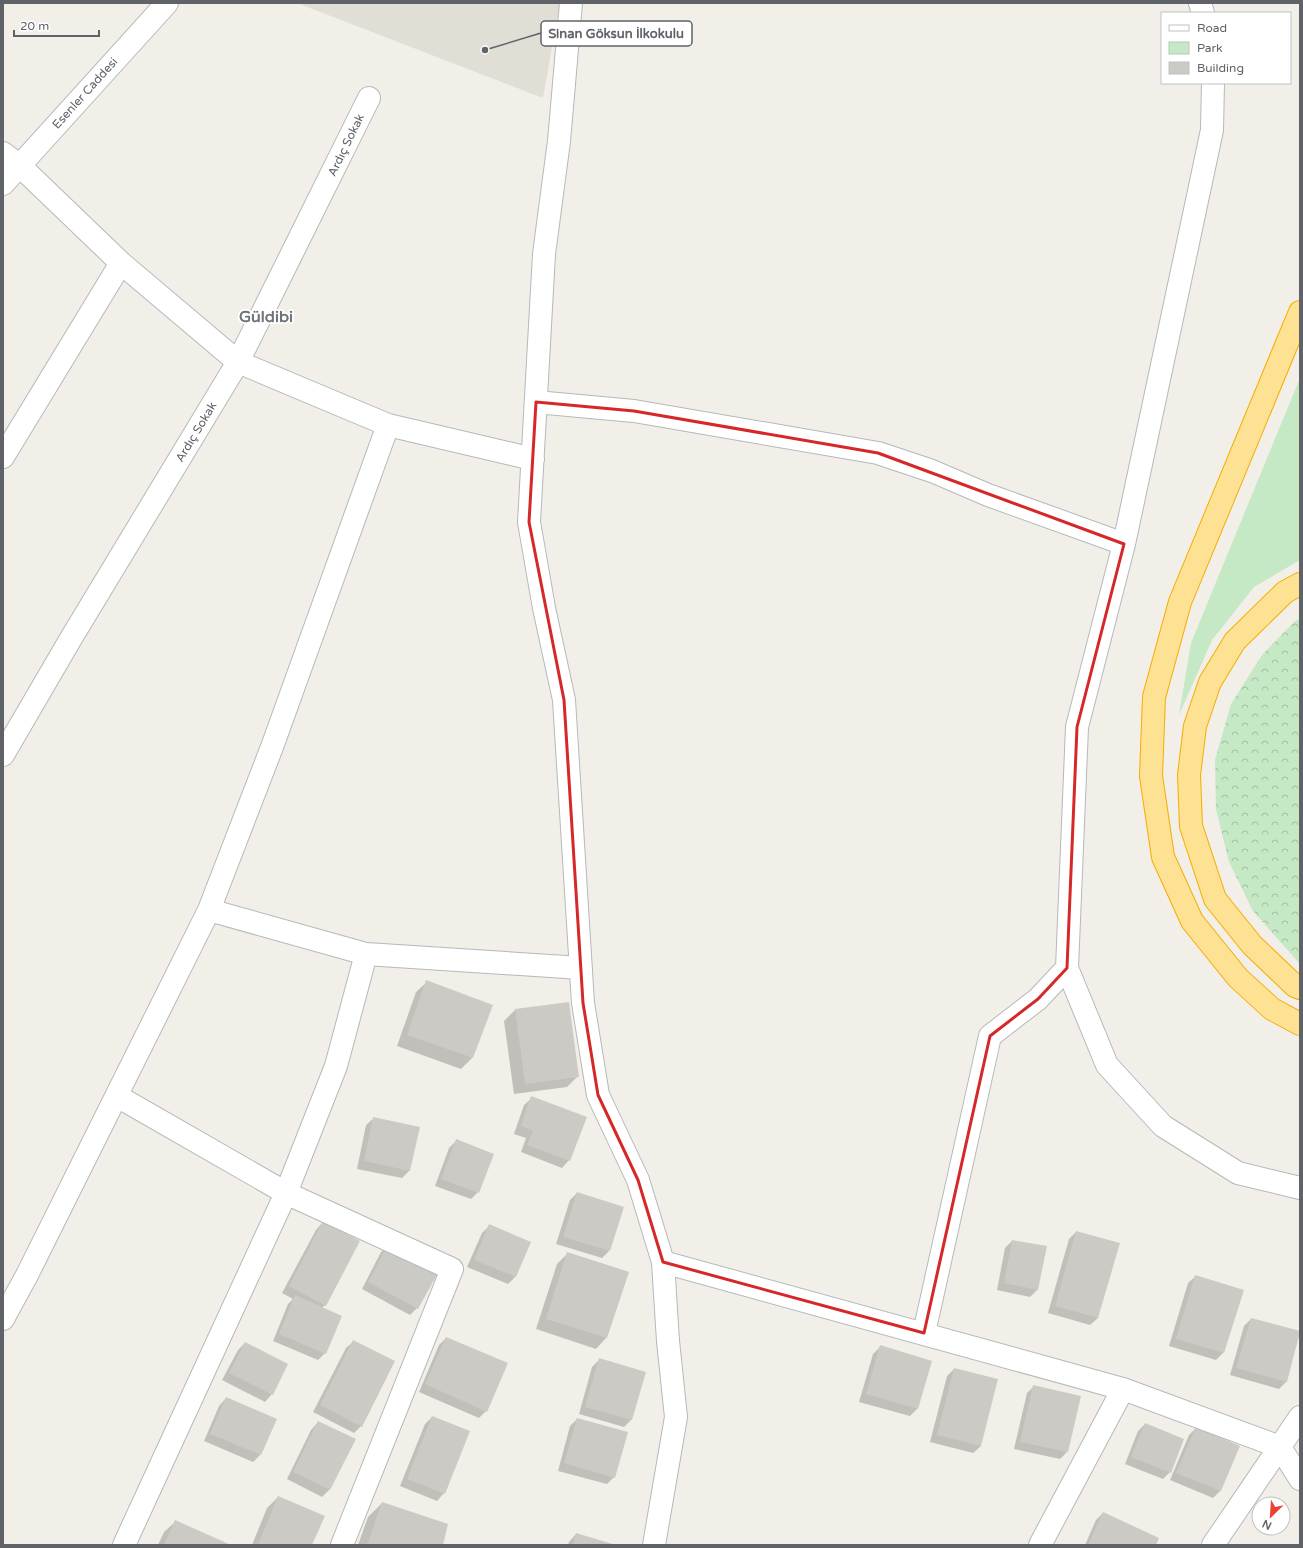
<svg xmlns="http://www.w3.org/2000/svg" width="1303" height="1548" font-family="'Varela Round',sans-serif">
  <defs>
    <pattern id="forest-crowns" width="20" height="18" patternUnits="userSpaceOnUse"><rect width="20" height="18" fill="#c5e8c5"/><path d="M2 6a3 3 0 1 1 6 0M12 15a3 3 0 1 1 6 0" fill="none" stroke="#a3c0a4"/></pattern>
  </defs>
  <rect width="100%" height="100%" fill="#f1efe8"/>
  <path fill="#e1ded6" d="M297,3H560L543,98Z"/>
  <path fill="#c5e8c5" d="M1300,378V560L1254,587L1212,640L1179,715L1191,643Z"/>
  <path fill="url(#forest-crowns)" d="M1300,618V964L1253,911L1229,862L1216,809L1215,760L1231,704L1262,655L1294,622Z"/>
  <path fill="#0003" d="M427,982L491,1005L472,1058L461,1069L397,1046L416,992Z
    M568,1003L578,1076L567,1087L514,1094L504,1021L515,1010Z
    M532,1098L569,1160L562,1168L521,1152L526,1138L514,1134L524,1105Z
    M374,1118L418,1128L409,1171L402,1178L357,1169L366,1125Z
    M456,1141L478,1192L471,1199L435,1186L449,1148Z
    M577,1193L609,1251L602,1258L556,1244L570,1200Z
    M323,1222L325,1305L322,1308L325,1353L318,1360L273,1341L288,1304L293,1299L282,1293L316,1230Z
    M489,1226L530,1243L515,1277L508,1284L467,1267L482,1233Z
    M1076,1232L1098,1318L1090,1325L1048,1313L1069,1239Z
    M1012,1241L1037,1290L1030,1297L997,1290L1005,1248Z
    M388,1245L417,1308L410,1315L362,1289L381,1252Z
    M568,1253L628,1272L606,1338L596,1349L536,1329L557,1264Z
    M1196,1276L1242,1290L1223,1353L1216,1360L1169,1346L1188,1283Z
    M1251,1319L1300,1332L1286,1382L1279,1389L1230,1375L1244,1326Z
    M446,1338L486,1411L479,1418L419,1392L439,1345Z
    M354,1341L361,1426L354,1433L313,1412L346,1348Z
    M245,1343L287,1364L272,1394L265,1402L222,1380L238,1350Z
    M880,1347L931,1361L917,1409L910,1416L859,1402L873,1354Z
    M599,1360L645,1373L631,1420L624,1427L579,1414L592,1367Z
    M954,1369L981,1446L973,1453L930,1442L947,1376Z
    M1034,1386L1067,1452L1060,1459L1014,1449L1027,1393Z
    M226,1398L275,1419L260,1455L253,1462L204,1441L219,1406Z
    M432,1417L444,1493L437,1501L400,1486L425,1424Z
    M577,1419L614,1477L607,1484L558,1471L570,1426Z
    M318,1422L330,1489L322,1497L287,1479L311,1430Z
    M1145,1424L1170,1472L1163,1479L1125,1464L1138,1431Z
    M1196,1428L1239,1446L1220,1491L1213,1498L1170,1480L1189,1435Z
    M278,1497L311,1545H252L267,1508Z
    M382,1503L442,1545H358L368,1517Z
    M1103,1513L1155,1545H1085L1096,1520Z
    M175,1522L229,1545H158L164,1532Z
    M576,1534L614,1545H568L569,1542Z"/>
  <path fill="#cccac5" d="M426,980L493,1005L473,1058L407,1035Z
    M569,1002L579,1077L525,1084L515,1009Z
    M531,1096L587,1117L570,1161L527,1145L533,1131L521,1126Z
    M373,1117L420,1127L410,1171L364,1161Z
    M456,1139L494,1154L479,1193L441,1179Z
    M577,1192L624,1207L610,1251L563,1237Z
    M323,1221L360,1241L326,1306L289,1286Z
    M489,1224L531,1242L516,1277L474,1260Z
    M1076,1231L1120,1243L1098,1318L1055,1306Z
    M1012,1240L1047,1246L1038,1290L1004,1283Z
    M388,1244L439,1271L418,1309L368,1282Z
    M567,1252L629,1272L607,1338L546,1319Z
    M1195,1275L1244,1290L1224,1353L1176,1339Z
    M295,1295L342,1316L326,1354L279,1334Z
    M1251,1318L1300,1331L1287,1382L1236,1368Z
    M446,1337L508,1363L487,1412L425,1384Z
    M353,1340L395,1361L362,1427L320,1405Z
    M245,1342L288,1364L273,1395L229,1373Z
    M880,1345L932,1361L918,1409L866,1394Z
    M599,1358L646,1372L632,1420L585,1407Z
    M954,1368L998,1379L981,1446L937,1435Z
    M1033,1385L1081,1396L1068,1452L1020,1442Z
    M226,1397L277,1419L261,1455L210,1434Z
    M432,1416L470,1431L445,1494L407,1479Z
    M577,1418L628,1432L615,1478L564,1463Z
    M318,1421L356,1439L330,1490L293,1472Z
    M1145,1423L1184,1439L1171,1473L1131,1457Z
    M1196,1427L1240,1446L1221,1491L1176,1473Z
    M278,1496L325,1516L312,1545H258Z
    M382,1502L448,1524L443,1545H367Z
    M1103,1512L1159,1538L1156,1545H1088Z
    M175,1520L231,1545H164Z
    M576,1533L616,1545H573Z"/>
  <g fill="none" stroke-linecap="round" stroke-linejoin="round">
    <g stroke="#b5b8bc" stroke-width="24">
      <path id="minor" d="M571,3L559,141L544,254L529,522L544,608L564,700L583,1003L598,1095L638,1180L663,1262L668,1341L676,1417L654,1545
        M1200,3L1203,13
        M1213,83L1212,130L1124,544L1077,727L1067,968L1107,1065L1163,1126L1238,1173L1300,1188
        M3,153L19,165L121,263L238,362L388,425L533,459
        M3,184L167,3
        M536,402L634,411L878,453L932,471L988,495L1124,544
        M3,457L121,263
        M3,755L70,640L238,362L369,98
        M209,910L366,954L581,968
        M117,1096L286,1193L452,1269L342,1545
        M663,1262L1123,1389L1280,1447L1300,1479
        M3,1319L27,1275L209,910L272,747L388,425
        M924,1333L990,1036L1038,999L1067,968
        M124,1545L286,1193L336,1066L366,954
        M1040,1545L1123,1389
        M1213,1545L1300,1417"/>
    </g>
    <g stroke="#f9ab00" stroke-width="24">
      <path id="motorway" d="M1300,312L1180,602L1154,697L1151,776L1163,857L1192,921L1238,978L1272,1009L1300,1024
        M1300,584L1285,592L1235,641L1210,682L1195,726L1189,775L1191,826L1215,899L1252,945L1295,986L1300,988"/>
    </g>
    <use href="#minor" stroke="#fff" stroke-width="22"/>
    <use href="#motorway" stroke="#fde293" stroke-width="22"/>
  </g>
  <path fill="none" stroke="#d62828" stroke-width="3" stroke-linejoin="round" d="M536,402L634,411L878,453L1124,544L1077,727L1067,968L1038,999L990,1036L924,1333L663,1262L638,1180L598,1095L583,1003L564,700L529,522Z"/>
  <g text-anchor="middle" stroke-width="3.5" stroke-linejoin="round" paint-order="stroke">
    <g font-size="12" fill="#5f6368" stroke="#fff">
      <text transform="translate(85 93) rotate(-48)" y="4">Esenler Caddesi</text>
      <text transform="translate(346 145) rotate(-64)" y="4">Ardıç Sokak</text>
      <text transform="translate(196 432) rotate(-59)" y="4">Ardıç Sokak</text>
    </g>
    <g font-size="16" font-weight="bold" fill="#70757a" stroke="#fff">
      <text x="266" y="322">Güldibi</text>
    </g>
  </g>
  <path fill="none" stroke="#5f6368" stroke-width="1.5" d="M485 50L541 33"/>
  <circle fill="#5f6368" stroke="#fff" stroke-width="1.5" cx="485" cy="50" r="4"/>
  <rect fill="#fff" stroke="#5f6368" stroke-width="1.5" x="541" y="21" width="151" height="25" rx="4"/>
  <g font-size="13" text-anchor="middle" font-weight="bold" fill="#5f6368">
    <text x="616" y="38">Sinan Göksun İlkokulu</text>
  </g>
  <rect width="1303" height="1548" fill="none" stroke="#5f6368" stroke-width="8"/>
  <rect x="1161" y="12" width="130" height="72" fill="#ffffff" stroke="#bfc1c3"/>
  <rect x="1169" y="25" width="20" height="6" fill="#ffffff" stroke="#bfc1c3"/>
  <text x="1197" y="32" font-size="12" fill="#5f6368">Road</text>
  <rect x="1169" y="42" width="20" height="12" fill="#c5e8c5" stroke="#bfc1c3"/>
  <text x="1197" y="52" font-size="12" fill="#5f6368">Park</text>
  <rect x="1169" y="62" width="20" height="12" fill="#cccac5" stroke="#bfc1c3"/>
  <text x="1197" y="72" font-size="12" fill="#5f6368">Building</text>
  <g transform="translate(1271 1516) rotate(205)"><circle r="19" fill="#ffffff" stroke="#bfc1c3"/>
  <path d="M0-3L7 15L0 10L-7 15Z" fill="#ea4335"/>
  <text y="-6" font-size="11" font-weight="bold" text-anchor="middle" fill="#5f6368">N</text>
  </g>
  <path d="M14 30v6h85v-6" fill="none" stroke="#5f6368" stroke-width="2"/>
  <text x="20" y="30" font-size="12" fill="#5f6368" stroke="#ffffff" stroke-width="3" paint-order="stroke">20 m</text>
</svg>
